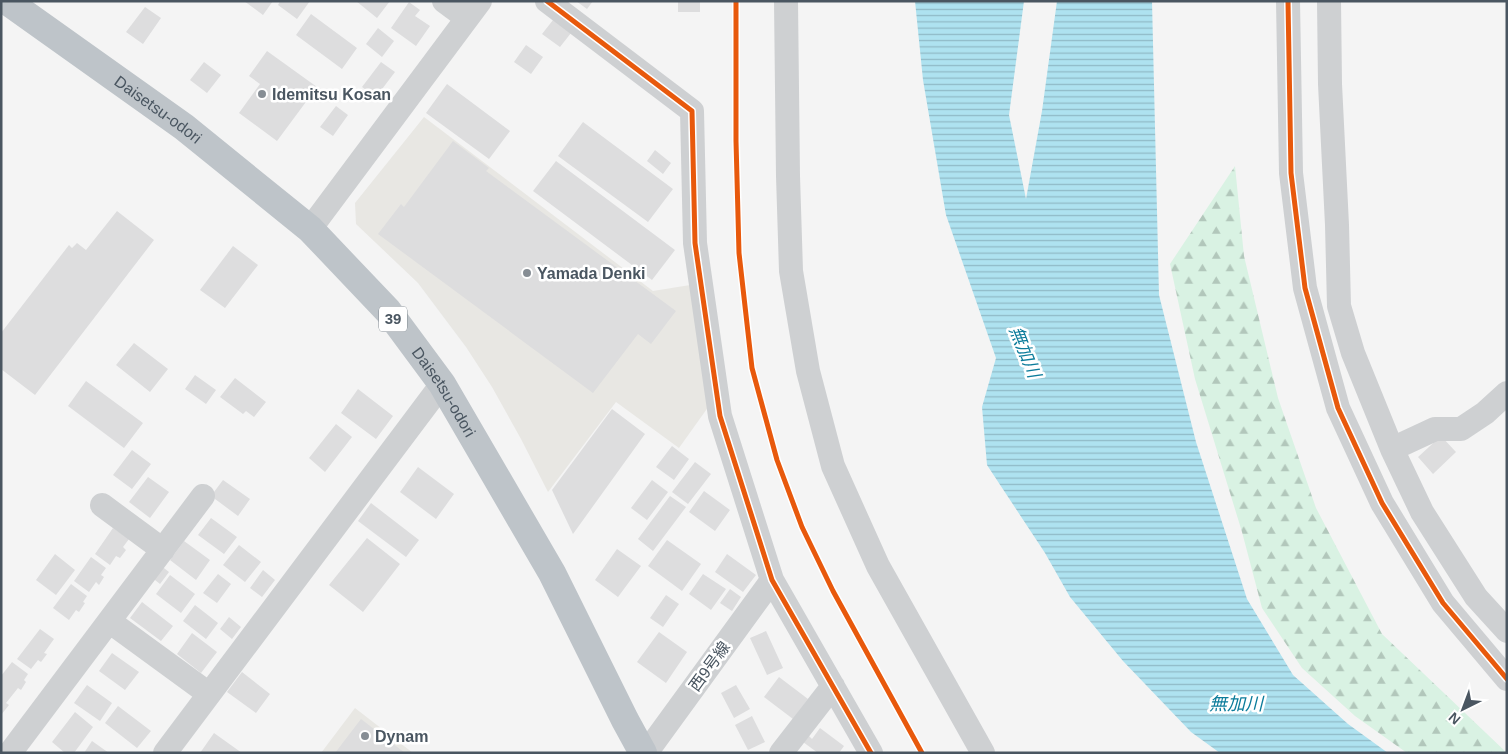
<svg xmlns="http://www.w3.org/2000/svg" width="1508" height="754" font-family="Helvetica,'Noto Sans JP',sans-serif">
  <defs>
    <pattern id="forest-firs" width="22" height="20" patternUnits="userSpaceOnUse" patternTransform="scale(1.25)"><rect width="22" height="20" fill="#d9f2e3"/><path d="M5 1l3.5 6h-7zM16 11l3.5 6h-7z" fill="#b2c7bb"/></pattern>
    <pattern id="water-rules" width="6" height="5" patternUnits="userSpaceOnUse" patternTransform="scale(1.25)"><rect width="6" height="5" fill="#aee2f0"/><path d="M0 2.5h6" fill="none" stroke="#90bac6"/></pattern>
  </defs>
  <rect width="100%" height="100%" fill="#f4f4f4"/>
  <path fill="#e8e7e3" d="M424,117L653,291L690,285L709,406L679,448L616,402L548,492L521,439L492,387L466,347L418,283L356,224L355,203Z
    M355,708L413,753H321Z"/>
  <path fill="url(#forest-firs)" d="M1235,166L1244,256L1278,398L1316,508L1382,634L1507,753H1407L1355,716L1302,668L1262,608L1242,532L1195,379L1170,264Z"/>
  <path fill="url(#water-rules)" d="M915,1H1024L1009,115L1026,199L1042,111L1057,1H1152L1159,295L1196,442L1247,599L1293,675L1348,724L1388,753H1220L1191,732L1123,661L1070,597L1045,553L987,465L982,407L996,358L946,215L923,80Z"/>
  <path fill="#ddddde" d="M244,1H273L263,15Z
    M280,1H310L297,19L278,5Z
    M356,1H390L377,18Z
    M576,1H593L587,9Z
    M678,1H700V12H678Z
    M409,2L420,10L415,16L430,26L416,46L391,28Z
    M145,7L161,18L143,44L126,32Z
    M311,14L357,48L342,69L296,35Z
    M553,20L571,33L560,47L542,34Z
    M378,28L394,41L382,57L366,44Z
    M526,45L543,57L531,74L514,62Z
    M267,51L317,87L277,141L239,113L260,84L249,76Z
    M204,62L221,75L207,93L190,80Z
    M381,62L395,72L376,97L362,87Z
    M447,84L510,131L489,159L426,113Z
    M336,106L348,115L333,136L320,127Z
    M583,122L673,189L648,222L558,156Z
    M453,141L489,168L486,171L676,311L651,344L638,334L593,393L378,234L401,204L404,207Z
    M655,150L671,163L663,174L647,161Z
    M556,161L675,250L652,280L533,191Z
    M117,211L154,240L35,395L1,369V333L69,245L72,248L77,243L86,250Z
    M233,246L258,265L225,308L200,290Z
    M134,343L168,369L150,392L116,365Z
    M195,375L216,390L206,404L185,389Z
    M235,378L266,402L254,417L246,411L243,414L220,397Z
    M86,381L143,423L124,448L68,406Z
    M358,389L393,416L376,439L341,413Z
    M612,409L645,434L573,534L552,490Z
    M336,424L352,437L325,472L309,458Z
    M1441,436L1456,452L1433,474L1418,457Z
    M672,446L689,459L674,480L656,467Z
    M132,450L151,464L132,489L113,475Z
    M695,462L711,474L688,504L672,492Z
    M418,467L454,494L436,519L400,492Z
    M148,477L169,492L150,518L129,502Z
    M223,480L250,499L238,516L211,496Z
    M652,480L668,492L647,520L631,508Z
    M704,491L730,510L715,531L689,512Z
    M670,496L686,507L653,551L638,539Z
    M371,503L419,540L406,557L358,521Z
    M211,518L237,537L224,554L198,535Z
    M113,528L129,539L123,547L126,550L120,558L116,556L110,565L95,554Z
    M367,538L400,564L363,612L329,585Z
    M667,540L701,564L682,591L648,566Z
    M184,541L210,560L196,580L170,560Z
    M239,545L261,562L245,582L223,565Z
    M617,549L641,566L618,597L595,580Z
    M55,554L75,570L56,595L36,580Z
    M727,554L756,575L743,592L715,572Z
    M91,557L106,568L101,575L104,577L99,585L96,582L89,592L74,581Z
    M160,565L169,572L160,584L150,576Z
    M263,570L275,580L262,597L250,588Z
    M218,574L231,584L217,603L203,593Z
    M703,574L726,589L711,610L689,594Z
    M170,575L195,594L181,613L156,594Z
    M71,584L87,596L83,602L85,603L79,612L76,610L69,620L53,608Z
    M730,589L741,597L732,611L720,603Z
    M666,595L679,604L663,627L650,618Z
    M142,602L173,626L161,641L130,618Z
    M195,605L218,623L206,639L183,621Z
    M229,617L241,627L232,639L220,629Z
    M40,629L54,639L44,653L47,654L41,662L38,660L31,669L17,659Z
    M766,631L783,668L767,675L750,638Z
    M659,632L687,652L666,683L637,662Z
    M192,633L217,652L201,673L177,654Z
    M112,653L139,672L125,690L99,671Z
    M12,662L28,674L24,680L26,682L21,690L18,688L6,703L9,705L1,715V676Z
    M242,672L270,694L256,713L227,692Z
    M779,677L808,699L793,719L764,697Z
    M87,685L112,703L100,721L74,703Z
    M736,685L750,709L734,718L721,693Z
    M118,706L151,731L137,748L105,723Z
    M75,712L93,727L74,753H65L52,742Z
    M752,716L765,742L748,750L735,725Z
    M361,719L405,753H335Z
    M820,728L844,746L839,753H818L803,742L808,735L812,739Z
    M214,733L242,753H200Z
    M92,741L109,753H84Z"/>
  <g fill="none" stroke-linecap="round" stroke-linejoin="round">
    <path stroke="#ced0d2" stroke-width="24" d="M444,1L467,18
      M547,1L692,111L695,243L720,416L772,580L871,753
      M786,1L788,176L791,271L808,371L833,466L878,566L983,753
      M1288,1L1291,173L1305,288L1338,408L1382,503L1443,603L1507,679
      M1329,1L1330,84L1337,225L1339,306L1353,353L1392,449L1422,512L1476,597L1507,631
      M310,229L480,1
      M1392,449L1435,429H1461L1485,413L1507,393
      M102,505L163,550
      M109,621L209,694
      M10,753L203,496
      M165,753L442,384
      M646,753L772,580
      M781,753L833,686"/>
    <path stroke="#bec4c9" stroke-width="28" id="s1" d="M7,1L184,127L310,229L388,311L442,384L552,573L625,720L643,753"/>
    <g stroke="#fff" stroke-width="8">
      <path id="cycleway" d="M547,1L692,111L695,243L720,416L772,580L871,753
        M736,1V141L739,253L752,368L777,460L802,527L833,591L922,753
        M1288,1L1291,173L1305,288L1338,408L1382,503L1443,603L1507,679"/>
    </g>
    <use href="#cycleway" stroke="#e8590c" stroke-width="5"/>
  </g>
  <g fill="#868d94" stroke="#fff" stroke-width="2">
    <circle cx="262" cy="94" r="5"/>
    <circle cx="527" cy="273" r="5"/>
    <circle cx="365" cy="736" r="5"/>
  </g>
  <g text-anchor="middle" stroke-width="5" stroke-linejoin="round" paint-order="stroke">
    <rect fill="#fff" stroke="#808990" stroke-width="1" x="379" y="306.5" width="28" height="25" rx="4"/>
    <g font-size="15" font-weight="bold" fill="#4a5661">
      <text x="393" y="324">39</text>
    </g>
    <g font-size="16" font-weight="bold" fill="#4a5661" stroke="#fff" text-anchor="start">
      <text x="272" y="100">Idemitsu Kosan</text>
      <text x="537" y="279">Yamada Denki</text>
      <text x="375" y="742">Dynam</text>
    </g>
    <g font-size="16" fill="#4a5661" stroke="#fff">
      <text dy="6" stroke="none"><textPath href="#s1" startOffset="186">Daisetsu-odori</textPath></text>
      <text dy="6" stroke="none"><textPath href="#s1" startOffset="591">Daisetsu-odori</textPath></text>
      <text transform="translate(709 666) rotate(-54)" y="6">西9号線</text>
    </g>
    <g font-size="18" font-style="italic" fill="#0c7c9b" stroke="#fff">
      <text transform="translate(1025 352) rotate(68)" y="6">無加川</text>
      <text x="1236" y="710">無加川</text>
    </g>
  </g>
  <rect width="1508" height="754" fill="none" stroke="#4a5661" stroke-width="5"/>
  <g transform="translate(1463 709) rotate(222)" stroke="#ffffff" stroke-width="4" paint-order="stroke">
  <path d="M0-4L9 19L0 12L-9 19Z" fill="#4a5661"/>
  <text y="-8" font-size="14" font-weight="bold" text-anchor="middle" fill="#4a5661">N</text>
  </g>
</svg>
